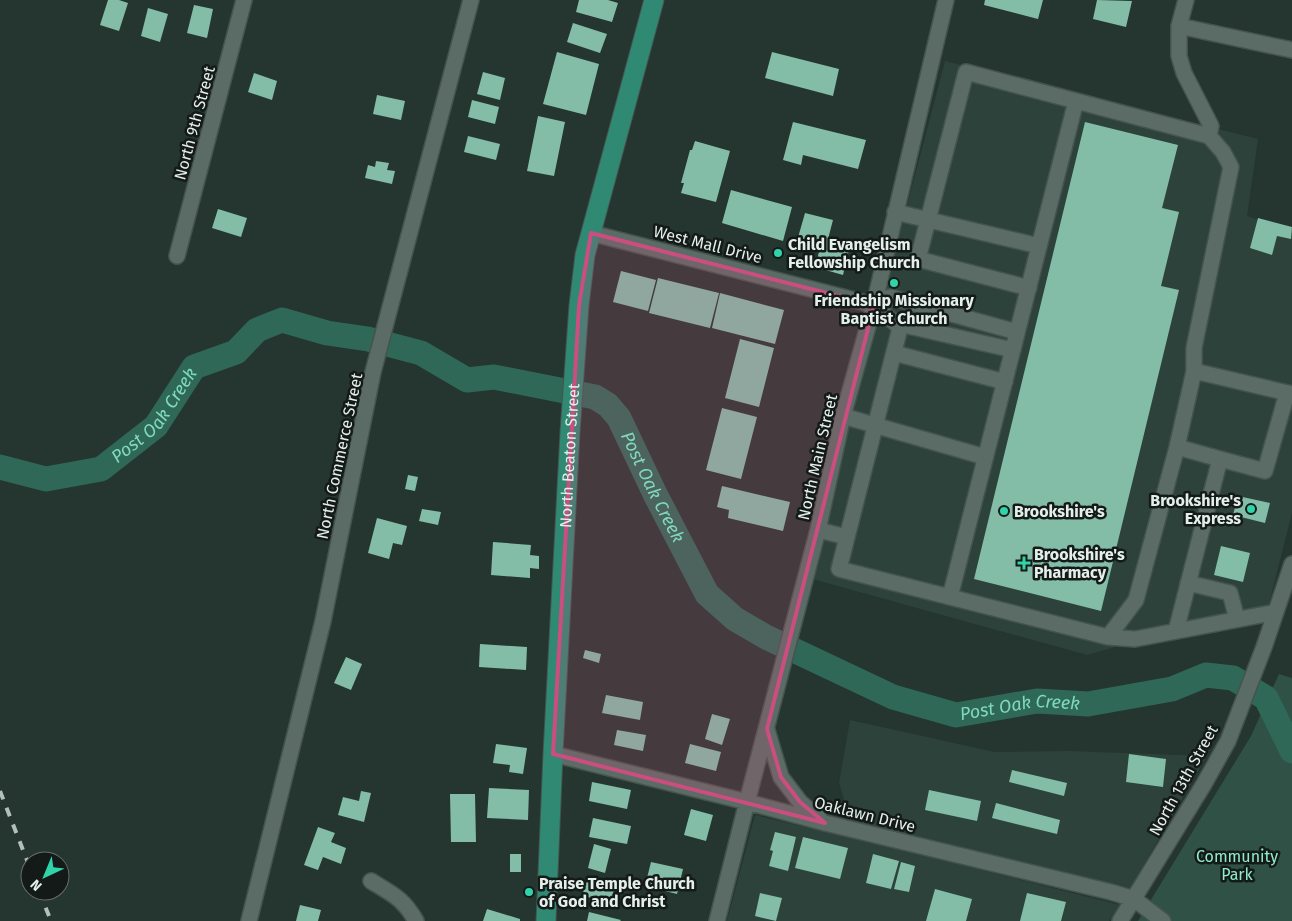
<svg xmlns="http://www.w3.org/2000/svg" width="1292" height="921" font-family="'Fira Sans',sans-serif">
  <rect width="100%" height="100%" fill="#25352f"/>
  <path fill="#2c423b" d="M945,61L1258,139L1247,216L1292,231V513L1269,604L1087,655L809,578Z
    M850,720L995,752L1068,751L1207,756L1128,892L851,823L839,783Z
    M755,815L942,860L1120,905L1109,921H727Z"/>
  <path fill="#305146" d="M1279,674L1292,678V921H1138L1251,736Z"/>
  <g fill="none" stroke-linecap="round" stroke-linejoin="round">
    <path stroke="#2f6856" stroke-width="25" id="s1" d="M0,467L46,479L101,469L156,426L194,367L236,352L257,330L282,320L327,333L368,339L421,353L467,380L494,377L595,397L608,405L619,418L655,494L707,594L735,619L766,637L893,697L956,715L1037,701L1088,704L1172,689L1206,675L1233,678L1266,698L1292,751"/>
  </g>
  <path fill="#83bda8" d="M108,0H119L128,3L119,31L100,25Z
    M579,0H608L618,3L612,22L576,12Z
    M985,0H1043L1038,19L984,5Z
    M1097,0L1132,1L1126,27L1093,19Z
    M194,5L213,9L207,38L187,33Z
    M148,8L168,14L160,42L141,36Z
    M573,23L607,34L600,53L567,42Z
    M557,52L599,64L586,115L543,104Z
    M772,52L839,69L833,96L765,78Z
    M483,72L505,78L500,100L477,94Z
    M254,73L277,81L272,100L248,92Z
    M377,95L405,101L401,120L373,114Z
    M472,100L499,107L495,124L468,117Z
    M538,116L565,122L554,176L527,171Z
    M793,122L866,140L858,169L803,155L801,165L783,160Z
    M1085,122L1178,145L1162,208L1179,212L1161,286L1179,290L1101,611L974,579Z
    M468,136L500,144L496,160L464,152Z
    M695,141L730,151L716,202L681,193L684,183H681L690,150H692Z
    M376,161L389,163L387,170L395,171L392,184L365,178L368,165L375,167Z
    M731,190L792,207L783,241L722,223Z
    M218,209L247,218L241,237L212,228Z
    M805,213L833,220L828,239L830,241L850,246L843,275L815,267L820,248L818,246L797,241Z
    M1258,218L1292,227L1291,239L1277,236L1272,255L1250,248Z
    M621,271L656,280L648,311L613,302Z
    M658,278L719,293L710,328L649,313Z
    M720,293L784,310L775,344L712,328Z
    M740,339L774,348L759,407L725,398Z
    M722,408L757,417L741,479L706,470Z
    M408,475L418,477L415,491L405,489Z
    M722,486L790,502L783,531L728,518L729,510L717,507Z
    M1238,496L1270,503L1265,523L1233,515Z
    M422,509L441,512L438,525L419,521Z
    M377,518L407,526L402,545L393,543L389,559L368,553Z
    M493,542L531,545L530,555L539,556V569L530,568V578L491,575Z
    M1221,546L1250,553L1243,582L1214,575Z
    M480,644L527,647L526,670L479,667Z
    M585,650L601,654L599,663L583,658Z
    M346,657L362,664L351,690L334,683Z
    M606,695L643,702L640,720L602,713Z
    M712,714L730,719L722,745L705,739Z
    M617,730L646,735L643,751L614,745Z
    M496,744L527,748L523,774L509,772L510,765L493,763Z
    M690,744L721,752L716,771L685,763Z
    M1129,754L1166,759L1163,787L1126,782Z
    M1012,770L1067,783L1064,796L1009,782Z
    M592,782L631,790L627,809L589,801Z
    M489,788L529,790L528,820L487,818Z
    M929,790L981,801L977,821L925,810Z
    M361,791L371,793L364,822L338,815L343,797L359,801Z
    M450,794H475L476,842H451Z
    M996,803L1060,820L1057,834L992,818Z
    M691,809L713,815L706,841L684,835Z
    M593,818L631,826L627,844L589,837Z
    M318,827L335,833L331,842L346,848L341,864L323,857L318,870L304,865Z
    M775,832L796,837L788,871L769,866L773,851L770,850Z
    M803,837L848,848L840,879L795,868Z
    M594,844L611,849L605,873L588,868Z
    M510,854H521V872H510Z
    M873,854L899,861L891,889L866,883Z
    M651,862L683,869L677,894L645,886Z
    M901,862L915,866L909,892L894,889Z
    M589,876L616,885L609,905L582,895Z
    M935,889L972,899L966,921H926Z
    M760,893L782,898L776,921L755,916Z
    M1027,893L1066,902L1061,921H1020Z
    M300,905L321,910L318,921H296Z
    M487,909L520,919V921H483Z
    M589,912L621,920L620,921H587Z"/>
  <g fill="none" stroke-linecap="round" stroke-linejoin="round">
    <g stroke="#45534e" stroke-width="18">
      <path id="minor" d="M1186,0L1179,26V56L1184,73L1211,126L1209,136
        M1179,26L1292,50
        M895,212L1039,246
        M591,233L874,305L895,323L1013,350
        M177,256L244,0
        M1029,288L918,259L966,72L1209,136L1223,152L1231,167L1194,348V371
        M874,305L890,297L1017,332
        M901,324L839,569L1108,637L1135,639L1276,612
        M894,353L1005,382
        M843,416L985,457
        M1220,459L1265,471L1287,393
        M818,530L847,537
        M1188,583L1230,593L1237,619
        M950,597L1076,101
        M1176,631L1220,459L1177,447
        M1108,637L1136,600L1177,447L1194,371L1292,394
        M767,730L781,777L800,802L820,819
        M553,754L747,802L825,823L1111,892L1134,899L1163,921
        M371,881C392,894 403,898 416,921
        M249,921L323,621L373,372L471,0
        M717,921L747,802L818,530L843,416L874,305L946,0
        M1120,921L1204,784L1228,741L1264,647L1292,564"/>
    </g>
    <g stroke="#45534e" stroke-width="21">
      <g id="major">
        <path id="s2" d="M546,921L553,754L570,432L579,305L585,255L654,0"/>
      </g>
    </g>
    <use href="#minor" stroke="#5b6c66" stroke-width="15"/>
    <use href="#major" stroke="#308973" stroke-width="19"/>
    <path stroke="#b3bfba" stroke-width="4" stroke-dasharray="9 9" stroke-linecap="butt" d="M0,791L30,868
      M39,891L51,921"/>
  </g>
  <path fill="#ca4e7f" fill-opacity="0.2" stroke="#ca4e7f" stroke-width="4" stroke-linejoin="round" d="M591,233L874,305L767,729L781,777L800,802L825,823L553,754L579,305Z"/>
  <g fill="#31d4a9" stroke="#131a18" stroke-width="2">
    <circle cx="778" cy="253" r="5"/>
    <circle cx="894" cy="283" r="5"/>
    <circle cx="1251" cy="509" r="5"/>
    <circle cx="1004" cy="511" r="5"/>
    <path d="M1021.5 555.5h5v5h5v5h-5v5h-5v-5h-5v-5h5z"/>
    <circle cx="529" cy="892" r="5"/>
  </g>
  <g text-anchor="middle" stroke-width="5" stroke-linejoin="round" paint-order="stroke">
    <g font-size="16" fill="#e4eeea" stroke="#131a18">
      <text transform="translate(194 123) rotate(-75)" y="6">North 9th Street</text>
      <text transform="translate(708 244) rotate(14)" y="6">West Mall Drive</text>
      <text transform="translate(339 456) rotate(-78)" y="6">North Commerce Street</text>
      <text dy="6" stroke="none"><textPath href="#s2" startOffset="466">North Beaton Street</textPath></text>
      <text transform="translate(817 457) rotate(-77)" y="6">North Main Street</text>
      <text transform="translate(1183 780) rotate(-61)" y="6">North 13th Street</text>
      <text transform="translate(865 814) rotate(14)" y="6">Oaklawn Drive</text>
    </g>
    <g font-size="16" font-weight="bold" fill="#e4eeea" stroke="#131a18" text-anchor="start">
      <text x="788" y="250">Child Evangelism<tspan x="788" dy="18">Fellowship Church</tspan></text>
      <text x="894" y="306" text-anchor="middle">Friendship Missionary<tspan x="894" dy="18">Baptist Church</tspan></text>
      <text x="1241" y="506" text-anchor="end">Brookshire's<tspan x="1241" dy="18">Express</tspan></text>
      <text x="1014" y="517">Brookshire's</text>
      <text x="1034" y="560">Brookshire's<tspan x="1034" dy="18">Pharmacy</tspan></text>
      <text x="539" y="889">Praise Temple Church<tspan x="539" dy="18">of God and Christ</tspan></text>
    </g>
    <g font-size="16" fill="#90ebcb" stroke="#131a18">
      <text x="1237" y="862">Community<tspan x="1237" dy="18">Park</tspan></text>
    </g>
    <g font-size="18" font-style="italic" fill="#7fd9bb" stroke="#131a18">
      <text dy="6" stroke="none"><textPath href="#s1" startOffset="180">Post Oak Creek</textPath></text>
      <text dy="6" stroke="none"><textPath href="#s1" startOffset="781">Post Oak Creek</textPath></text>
      <text dy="6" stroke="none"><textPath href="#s1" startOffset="1245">Post Oak Creek</textPath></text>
    </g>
  </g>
  <g transform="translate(45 876) rotate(224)"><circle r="24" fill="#131a18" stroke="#676f6c"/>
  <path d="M0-4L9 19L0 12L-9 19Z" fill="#31d4a9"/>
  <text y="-8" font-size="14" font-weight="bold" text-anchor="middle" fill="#e4eeea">N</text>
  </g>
</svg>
